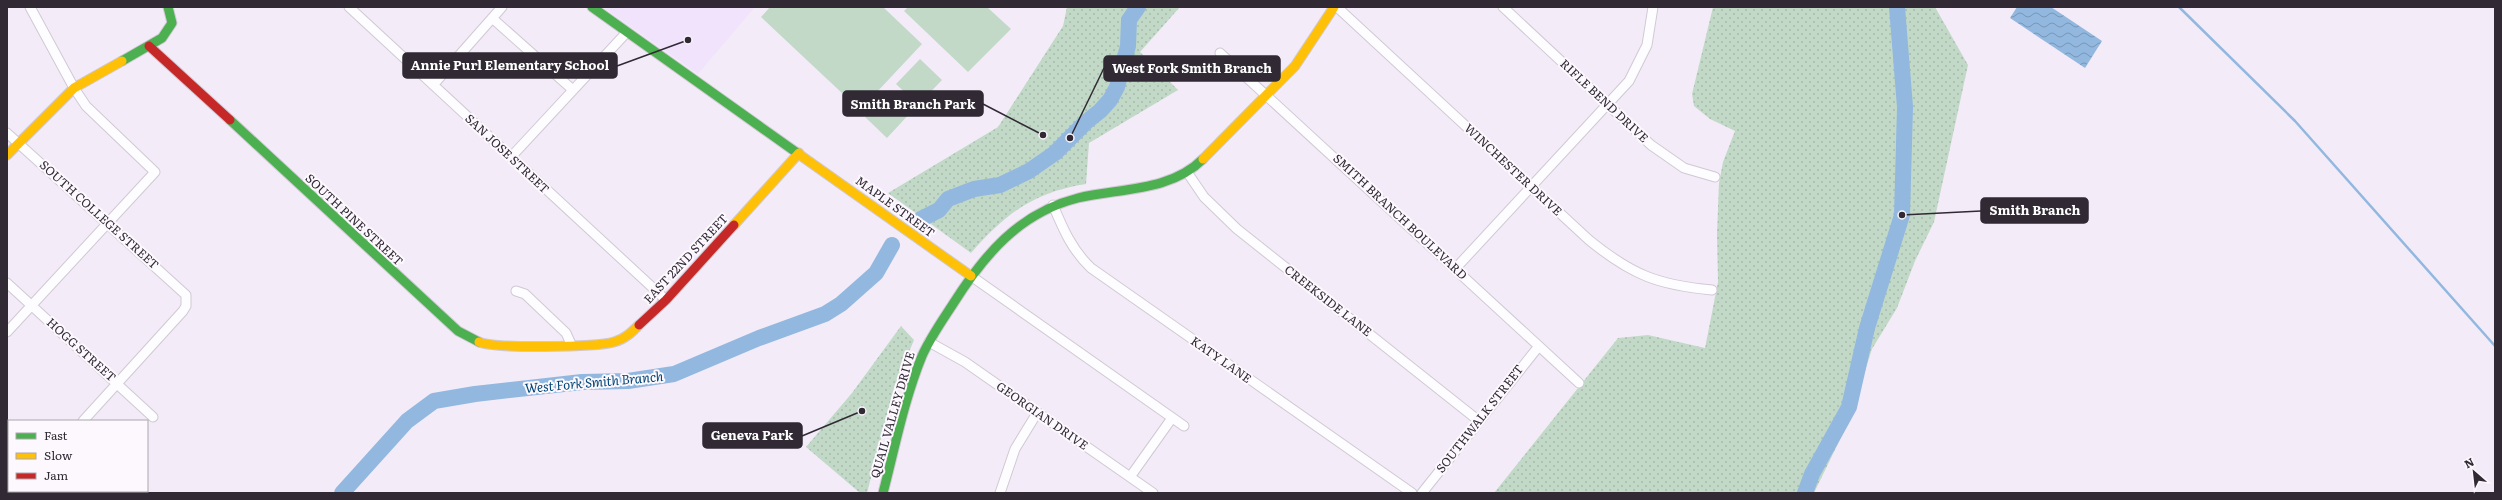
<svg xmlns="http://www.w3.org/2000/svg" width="2502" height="500" font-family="Literata,serif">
  <defs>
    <pattern id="green-dots" width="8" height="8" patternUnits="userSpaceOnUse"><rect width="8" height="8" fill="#c2d9c8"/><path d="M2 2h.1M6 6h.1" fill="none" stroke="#a7baac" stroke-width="1.8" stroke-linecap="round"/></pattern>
    <pattern id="water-waves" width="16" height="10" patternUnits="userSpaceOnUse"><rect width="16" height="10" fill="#92b8e0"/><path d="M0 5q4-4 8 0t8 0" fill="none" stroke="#7896b6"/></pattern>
  </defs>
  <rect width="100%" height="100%" fill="#f3ecf8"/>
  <path fill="#f1e3fc" d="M603,7H755L698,74Z"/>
  <path fill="url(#green-dots)" d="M1067,7H1180L1140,52L1178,90L1089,143L1086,184C1034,192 1005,214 971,253L888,193L998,127L1063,26Z
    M1713,7H1935L1968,65L1934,222L1915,261L1897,308L1872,349L1849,421L1814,493H1494L1618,338L1648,335L1705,348L1718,282L1717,234L1719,183L1723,162L1735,131L1710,119L1694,106L1692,94Z
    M901,326L914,340L894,388L867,493H860L806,447L852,393Z"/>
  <path fill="#c2d9c8" d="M770,7H883L922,44L860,110L761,17Z
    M908,7H987L1011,29L968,72L904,11Z
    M920,59L942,80L918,105L896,84Z
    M890,90L912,111L887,138L865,117Z"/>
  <path fill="url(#water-waves)" d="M2017,7H2051L2102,41L2085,68L2010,18Z"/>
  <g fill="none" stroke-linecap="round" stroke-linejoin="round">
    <path stroke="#92b8e0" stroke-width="2.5" d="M2179,7L2295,121L2495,346"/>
    <path stroke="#92b8e0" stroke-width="16" d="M921,219L939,210L948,199L974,189L1000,185L1029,171L1055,153L1086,122L1100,111L1110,100L1117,87L1128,46L1129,20L1138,7
      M342,493L407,421L434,401L475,394L582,382L628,381L674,374L759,338L825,314L841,304L876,273L892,245
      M1805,493L1812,474L1849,407L1867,328L1902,215L1905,107L1897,7"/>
    <g stroke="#d0c9d4" stroke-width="11">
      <path id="street" d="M349,7L666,300
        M1337,7L1589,240C1632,275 1658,285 1712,290
        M1503,7L1651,145L1684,168L1715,177
        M492,18L573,90
        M1220,53L1579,383
        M433,85L502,7
        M7,133L186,295V306L183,311L83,421
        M511,157L627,32
        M1187,172L1204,197L1237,229L1479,421
        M1053,205C1063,229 1072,250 1091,268L1412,493
        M1455,269L1629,81L1647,45L1653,7
        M971,276L1184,426
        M7,283L153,417
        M516,291L525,294L566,333L571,344
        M7,332L155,172L86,106L74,88L30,7
        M929,342L965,362L1153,493
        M7,438L9,440
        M1130,477L1172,418
        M65,491L67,493
        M16,493L18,491
        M1000,493L1015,449L1037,413
        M1422,493L1539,346"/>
    </g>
    <g stroke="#d0c9d4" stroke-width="11">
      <path id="fast" d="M592,7L800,155
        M122,61L162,38L172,23L168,7
        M230,120L458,331L479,342
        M883,493C895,447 904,400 922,356C930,338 942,321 953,304C984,255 1019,213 1078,198C1119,188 1170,192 1203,159"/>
    </g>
    <g stroke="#d0c9d4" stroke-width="11">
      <path id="slow" d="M7,155L74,88L122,61
        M800,155L971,276
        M1203,159L1295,66L1334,7
        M734,225L799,153
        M479,342C495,349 596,347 614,342C625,339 632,332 639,325"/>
    </g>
    <g stroke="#d0c9d4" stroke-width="11">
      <path id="jam" d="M149,46L230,120
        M639,325L666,300L734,225"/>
    </g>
    <use href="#street" stroke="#fdfcfe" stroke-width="9"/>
    <use href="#fast" stroke="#4caf50" stroke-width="9"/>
    <use href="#slow" stroke="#ffc107" stroke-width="9"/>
    <use href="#jam" stroke="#c62828" stroke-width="9"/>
  </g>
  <g text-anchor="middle" stroke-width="4" stroke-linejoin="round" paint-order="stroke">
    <g font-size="12" fill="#312a35" stroke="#fcf8fe">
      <text transform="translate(1604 101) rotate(43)" y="4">RIFLE BEND DRIVE</text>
      <text transform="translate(507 154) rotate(43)" y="4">SAN JOSE STREET</text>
      <text transform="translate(1513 170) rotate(43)" y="4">WINCHESTER DRIVE</text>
      <text transform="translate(895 207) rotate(36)" y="4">MAPLE STREET</text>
      <text transform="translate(99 215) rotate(42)" y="4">SOUTH COLLEGE STREET</text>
      <text transform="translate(1400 217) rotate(43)" y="4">SMITH BRANCH BOULEVARD</text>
      <text transform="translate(354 220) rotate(43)" y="4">SOUTH PINE STREET</text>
      <text transform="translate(686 259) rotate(-47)" y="4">EAST 22ND STREET</text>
      <text transform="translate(1328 301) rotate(38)" y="4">CREEKSIDE LANE</text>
      <text transform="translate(81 350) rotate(42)" y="4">HOGG STREET</text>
      <text transform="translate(1221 360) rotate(35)" y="4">KATY LANE</text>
      <text transform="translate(893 415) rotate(-74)" y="4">QUAIL VALLEY DRIVE</text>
      <text transform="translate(1042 416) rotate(35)" y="4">GEORGIAN DRIVE</text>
      <text transform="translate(1480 419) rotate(-52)" y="4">SOUTHWALK STREET</text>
    </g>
    <g font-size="13" font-style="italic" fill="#004576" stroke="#fcf8fe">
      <text transform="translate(594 382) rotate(-5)" y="5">West Fork Smith Branch</text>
    </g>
  </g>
  <path fill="none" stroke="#312a35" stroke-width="1.5" d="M688 40L617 66M1070 138L1104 68M1043 135L983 104M1902 215L1981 211M862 411L802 436"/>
  <g fill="#312a35" stroke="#fcf8fe" stroke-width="1.5">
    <circle cx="688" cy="40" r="4"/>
    <circle cx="1070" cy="138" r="4"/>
    <circle cx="1043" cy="135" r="4"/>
    <circle cx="1902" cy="215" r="4"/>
    <circle cx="862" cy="411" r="4"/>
  </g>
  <g fill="#312a35" stroke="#312a35" stroke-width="1.5">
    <rect x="403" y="53" width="214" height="25" rx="4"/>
    <rect x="1104" y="56" width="176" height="25" rx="4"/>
    <rect x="843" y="91" width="140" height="25" rx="4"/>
    <rect x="1981" y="198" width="107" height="25" rx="4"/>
    <rect x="703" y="423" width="99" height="25" rx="4"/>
  </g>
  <g font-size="13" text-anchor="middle" font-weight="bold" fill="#fff">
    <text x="510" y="70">Annie Purl Elementary School</text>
    <text x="1192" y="73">West Fork Smith Branch</text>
    <text x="913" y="109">Smith Branch Park</text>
    <text x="2035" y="215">Smith Branch</text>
    <text x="752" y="440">Geneva Park</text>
  </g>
  <rect width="2502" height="500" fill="none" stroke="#312a35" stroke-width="16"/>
  <rect x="8" y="420" width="140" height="72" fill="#fcf8fe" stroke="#aba6ae"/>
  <rect x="16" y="433" width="20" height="6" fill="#4caf50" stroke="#aba6ae"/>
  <text x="44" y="440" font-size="12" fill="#312a35">Fast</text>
  <rect x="16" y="453" width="20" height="6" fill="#ffc107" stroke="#aba6ae"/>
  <text x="44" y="460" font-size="12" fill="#312a35">Slow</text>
  <rect x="16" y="473" width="20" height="6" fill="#c62828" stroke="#aba6ae"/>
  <text x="44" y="480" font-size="12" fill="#312a35">Jam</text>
  <g transform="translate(2474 472) rotate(332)" stroke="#fcf8fe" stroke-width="3" paint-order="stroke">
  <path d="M0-3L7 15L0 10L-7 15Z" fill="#312a35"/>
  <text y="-6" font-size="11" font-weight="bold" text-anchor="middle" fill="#312a35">N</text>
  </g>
</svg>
